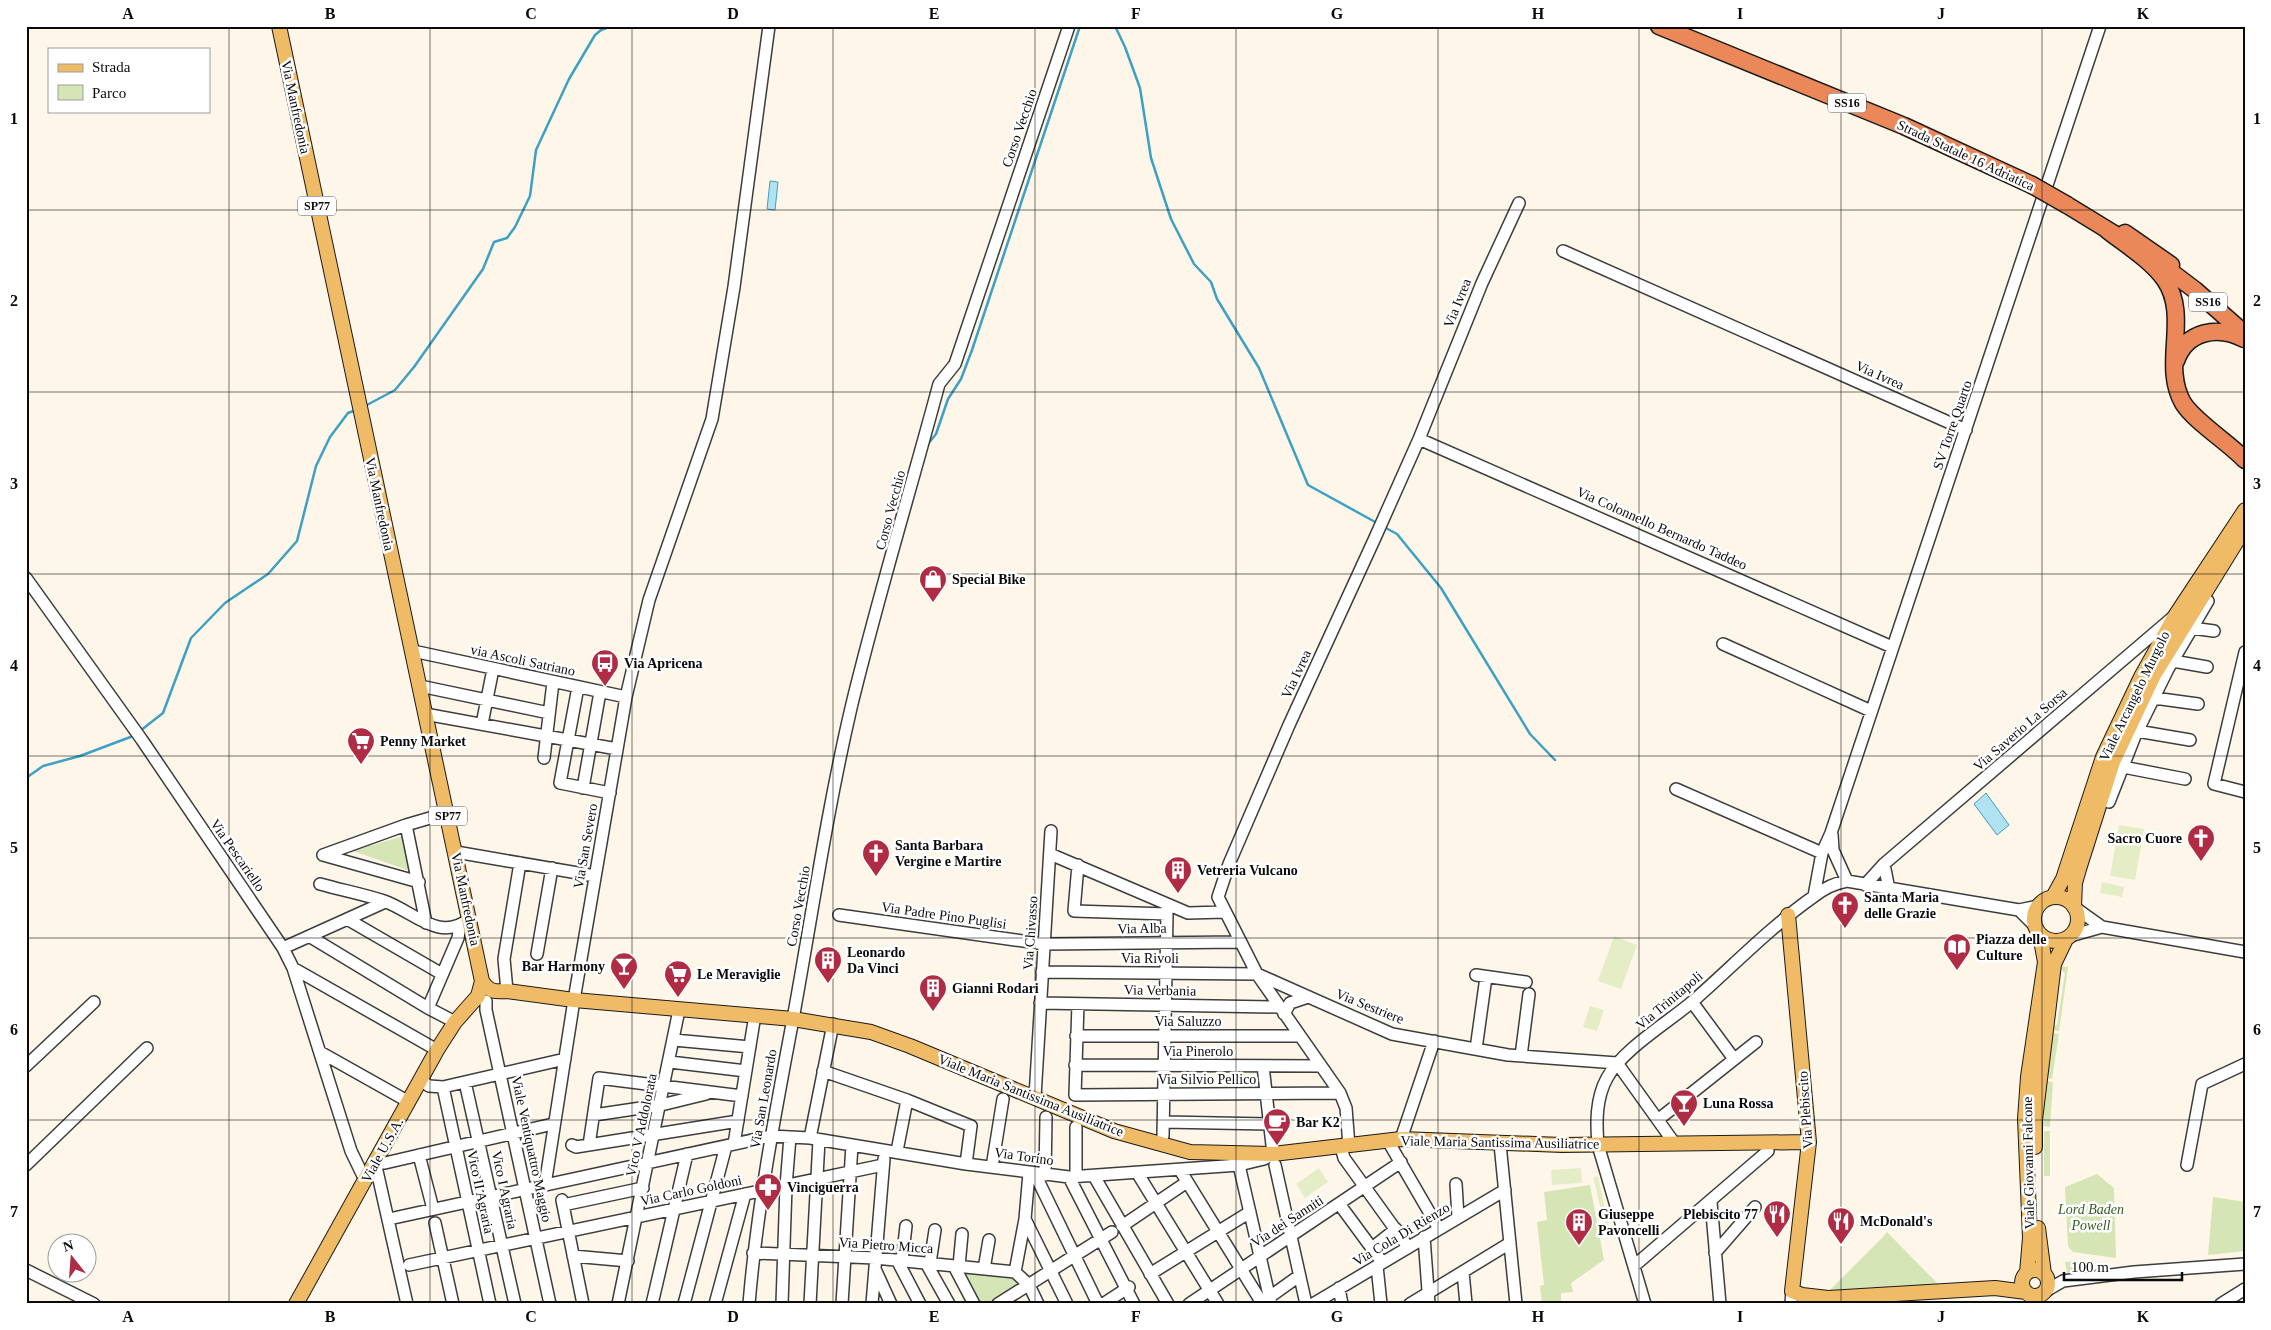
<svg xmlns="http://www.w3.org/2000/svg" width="2271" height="1330" font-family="Georgia,serif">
  <rect width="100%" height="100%" fill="#fef7e9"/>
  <path fill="#d5e5b5" d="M403,836L413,872L353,851Z
    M2061,966L2068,967L2059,1031L2052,1030L2053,1026L2057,1025L2065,973L2060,969Z
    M2052,1033L2059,1034L2052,1079L2046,1078Z
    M2046,1081L2053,1082L2050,1127L2043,1126Z
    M2044,1131H2050V1176H2044Z
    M2097,1174L2114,1188L2116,1258L2073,1252L2068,1246L2065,1187Z
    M1590,1185L1604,1260L1571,1283L1573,1292L1561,1293V1304H1542L1540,1286L1544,1285L1537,1222L1547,1220L1544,1192Z
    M2213,1197L2245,1202V1251L2208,1255Z
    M1887,1232L1940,1286L1828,1292L1882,1238Z
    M2076,1261L2079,1271L2067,1273L2065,1262Z
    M962,1270L1015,1276L1018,1286L986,1304H980Z"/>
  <path fill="#e5edc7" d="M2119,825L2144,829L2135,880L2110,876Z
    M2102,882L2124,887L2122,897L2100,893Z
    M1614,936L1637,945L1621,989L1598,981Z
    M1590,1006L1604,1010L1597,1031L1583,1027Z
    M1319,1168L1328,1182L1305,1198L1296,1184Z
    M1581,1168L1582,1183L1552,1185L1551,1170Z
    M1598,1176L1611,1235L1607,1236L1593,1177Z"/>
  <path fill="#b1e2f1" stroke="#3da0c4" d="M770,181L778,182L775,210L767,209Z
    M1986,793L2009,825L1997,835L1974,804Z"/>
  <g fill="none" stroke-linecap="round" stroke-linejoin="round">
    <path stroke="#3da0c4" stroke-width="2.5" d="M1115,26L1125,47L1140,88L1151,158L1171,219L1194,264L1211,282L1217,299L1259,368L1308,485L1377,523
      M365,406L395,390L414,367L483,269L494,242L507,238L515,227L530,196L536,150L569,79L595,35L601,30L612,26
      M928,444L936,434L948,399L961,379L972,350L1080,26
      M1384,527L1397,534L1441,588L1530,734L1555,760
      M140,731L163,713L191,638L225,603L268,574L297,541L316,466L330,437L348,413L356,410
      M26,778L43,766L80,756L133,736"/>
    <g stroke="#3d3d3d" stroke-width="14">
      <path id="minor" d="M1563,251L1966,430
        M1419,439L1892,647
        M26,578L142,740L283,948L293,968L351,1151L365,1180
        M2192,628L2214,631
        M1723,644L1871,711
        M413,651L626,697
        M2245,652L2214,784L2245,792
        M2173,661L2207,667
        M420,686L549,713
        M578,687L560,783L610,793
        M2154,698L2198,704
        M425,714L617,749
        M482,724L493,669
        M2137,731L2190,740
        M544,758L553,682
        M2123,767L2185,779
        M583,788L600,692
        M1676,789L1822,853
        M2101,799L2109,802L2135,736L2168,669L2208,601L2201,598
        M406,825L447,813
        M1832,834L1833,850L1847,881
        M456,852L595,876
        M1050,854L1167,904
        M323,855L406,825L426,923
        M323,855L419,882
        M1884,864L1889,889
        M1078,865L1074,911L1167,914V904L1188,913L1224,912
        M320,884C341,890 363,894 384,901C413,911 439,943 469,919
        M1865,885L1884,864L2172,618
        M1814,896L1822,853L1831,833L2100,26
        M2074,907L2102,927
        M2019,910L2034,925
        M839,915L1044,944L1240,942
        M347,919L442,974
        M309,936L428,1008L455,1022
        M2070,936L2102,927L2245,952
        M283,948L385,902
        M537,954L552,868
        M293,968L437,1050
        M1042,972L1257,974L1392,1034L1508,1055L1617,1063
        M1476,975L1526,982
        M507,991L504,959L520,863
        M486,1001V1010L550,1304
        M1692,1002L1734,1059
        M1040,1003L1278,1007
        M1078,1004L1075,1095L1340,1093
        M428,1008L458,938L460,926
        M1284,1014L1290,1003L1308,997
        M1076,1036H1299
        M674,1040L750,1047
        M1476,1049L1486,977
        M320,1052L409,1102
        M1521,1056L1529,994
        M670,1062L746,1071
        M1617,1063L1675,1144
        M1075,1065L1321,1066
        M26,1066L94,1002
        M823,1071L907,1100L971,1126L966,1164
        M421,1080L429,1086L443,1087L565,1059
        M465,1082L515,1304
        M443,1087L490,1304
        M1035,1097L1051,831
        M594,1115L661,1105L706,1094
        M1659,1119L1756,1042
        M1164,1122L1269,1124
        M1076,1127V1176
        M1163,1136L1167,914
        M810,1138L833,1024
        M1401,1139L1434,1041
        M1388,1141L1439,1229
        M734,1144L755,1015
        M1500,1144L1516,1304
        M572,1145L576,1147L738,1121
        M589,1145L599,1078L742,1096
        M1349,1146L1346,1108L1340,1093L1257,974L1218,897L1229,864L1289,725L1374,540L1419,439L1482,283L1519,203
        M1341,1147L1344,1158L1408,1247
        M897,1151L907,1100
        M419,1155L433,1209
        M26,1165L147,1048
        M1239,1165L1271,1304
        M1275,1165L1306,1304
        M2187,1165L2202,1084L2245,1064
        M992,1167L1003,1099
        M1180,1170L1262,1303
        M1035,1174L1098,1304
        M1138,1174L1218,1304
        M1045,1175L1046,1117
        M1094,1176L1168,1304
        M1069,1177L1134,1304
        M1456,1184L1458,1217
        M545,1185L574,1000L626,697L649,600L712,419L734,287L769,26
        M562,1200L583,1304
        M1711,1202L1720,1304
        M563,1205L643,1188
        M1340,1205L1382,1262
        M389,1219L771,1136L810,1138L966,1164L1069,1177L1239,1165L1264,1159L1273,1154L1263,1066
        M1025,1219L1067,1304
        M435,1223L453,1304
        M1122,1226L1187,1182
        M1424,1237L1429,1304
        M1372,1248L1396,1229
        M753,1253L875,1258L1015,1272
        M1715,1253L1755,1207
        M573,1256L628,1261
        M897,1260L920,1304
        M902,1261L906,1226
        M926,1263L949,1304
        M930,1263L935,1230
        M409,1265L883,1165
        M954,1266L974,1304
        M959,1266L962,1234
        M1377,1266L1381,1304
        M1634,1266L1768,1151L1766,1143
        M875,1269L891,1304
        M984,1269L989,1240
        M26,1270L94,1304
        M1015,1272L1025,1219L1029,1173
        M1015,1272L1029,1285L1038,1304
        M1463,1272L1466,1304
        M1150,1274L1250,1212
        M1339,1288L1342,1304
        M2044,1292L2063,1281L2134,1272L2245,1264
        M1264,1301L1299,1276
        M407,1304L375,1162L385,1163L553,1124
        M618,1304L679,1010
        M652,1304L687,1154
        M684,1304L726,1146
        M715,1304L745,1194
        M749,1304C757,1208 775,1114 793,1019C812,915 827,811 851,708C877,600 910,492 939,384L955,364L1069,26
        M782,1304L786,1186L790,1137
        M810,1304L819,1140
        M842,1304L852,1145
        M872,1304L884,1159
        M998,1304L1112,1232
        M1103,1304L1129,1287
        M1189,1304L1401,1162
        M1313,1304L1505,1190
        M1410,1304L1510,1243
        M1645,1304L1598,1145C1596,1122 1596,1098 1607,1078C1622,1050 1667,1023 1692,1002C1732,967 1769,928 1813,897C1823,889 1835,883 1847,881L2019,910L2038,906
        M1791,1304L1792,1291
        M2221,1304L2245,1289"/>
    </g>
    <g stroke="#1b1b1b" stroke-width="16">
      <path id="major" d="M279,26L482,981L478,996L455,1022L437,1050L296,1304
        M2034 919a22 22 0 1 1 44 0a22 22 0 1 1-44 0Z
        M2053,897L2063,879L2103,757L2141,677L2175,616L2245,510
        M2074,907L2075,883L2079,869L2113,762L2154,675L2245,528
        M1788,915L1809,1142L1792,1291L1802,1295L1828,1298L1995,1288L2026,1292
        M482,981C489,992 495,992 507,991L574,1000L793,1019L871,1032L910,1046L1114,1131L1190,1152L1273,1154L1401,1139L1562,1145L1809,1142
        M2035,1147V1120L2054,964L2066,939
        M2038,1228L2044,1274
        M2022 1283a13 13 0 1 1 26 0a13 13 0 1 1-26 0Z
        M2027,1273L2030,1238L2025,1119L2028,1077L2045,962L2040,935"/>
    </g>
    <g stroke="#1b1b1b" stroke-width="19">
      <path id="highway" d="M1659,26L1904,126L2032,185
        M2067,205L2116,235
        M2107,230C2126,245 2151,260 2165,280C2190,317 2161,365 2183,403C2194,421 2229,443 2245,460
        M2125,233L2171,265
        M2158,262L2195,290L2245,334
        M2176,361C2186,331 2218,325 2244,339"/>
    </g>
    <use href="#minor" stroke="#fff" stroke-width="11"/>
    <use href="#major" stroke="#f0bb67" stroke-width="14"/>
    <use href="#highway" stroke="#eb8859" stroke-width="16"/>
    <g stroke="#1b1b1b" stroke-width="19" stroke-linecap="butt">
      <path id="highway-bridge" d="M2032,185L2067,205"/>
    </g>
    <use href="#highway-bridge" stroke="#eb8859" stroke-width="16"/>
  </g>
  <path fill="none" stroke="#0a0a0a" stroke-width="1" stroke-opacity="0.55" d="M229,26V1304M430,26V1304M632,26V1304M833,26V1304M1035,26V1304M1236,26V1304M1438,26V1304M1639,26V1304M1841,26V1304M2042,26V1304M26,210H2245M26,392H2245M26,574H2245M26,756H2245M26,938H2245M26,1120H2245"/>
  <defs>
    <g id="shop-pin" transform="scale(1.4375)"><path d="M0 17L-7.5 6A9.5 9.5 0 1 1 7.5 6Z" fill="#b02c45" stroke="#fff"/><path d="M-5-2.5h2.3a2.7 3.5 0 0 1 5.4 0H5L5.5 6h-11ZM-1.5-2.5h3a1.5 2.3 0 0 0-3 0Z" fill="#fff"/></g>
    <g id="bus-pin" transform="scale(1.4375)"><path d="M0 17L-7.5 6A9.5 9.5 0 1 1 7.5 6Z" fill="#b02c45" stroke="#fff"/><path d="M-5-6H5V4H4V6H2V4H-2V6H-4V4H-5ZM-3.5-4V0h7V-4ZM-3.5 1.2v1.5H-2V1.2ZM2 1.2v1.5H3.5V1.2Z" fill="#fff"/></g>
    <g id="supermarket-pin" transform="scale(1.4375)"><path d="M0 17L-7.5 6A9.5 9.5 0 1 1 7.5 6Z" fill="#b02c45" stroke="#fff"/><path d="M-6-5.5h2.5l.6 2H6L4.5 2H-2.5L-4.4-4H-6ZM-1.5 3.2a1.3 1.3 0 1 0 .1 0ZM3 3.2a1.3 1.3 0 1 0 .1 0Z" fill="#fff"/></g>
    <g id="church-pin" transform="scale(1.4375)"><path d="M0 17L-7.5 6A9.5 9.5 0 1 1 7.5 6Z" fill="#b02c45" stroke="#fff"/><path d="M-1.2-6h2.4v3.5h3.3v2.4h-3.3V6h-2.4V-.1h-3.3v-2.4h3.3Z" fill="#fff"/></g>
    <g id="building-pin" transform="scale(1.4375)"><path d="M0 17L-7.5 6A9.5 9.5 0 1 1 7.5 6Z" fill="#b02c45" stroke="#fff"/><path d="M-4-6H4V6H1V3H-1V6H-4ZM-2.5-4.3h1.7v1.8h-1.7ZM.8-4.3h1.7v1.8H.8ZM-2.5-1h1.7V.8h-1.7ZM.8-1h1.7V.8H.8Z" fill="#fff"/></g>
    <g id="library-pin" transform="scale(1.4375)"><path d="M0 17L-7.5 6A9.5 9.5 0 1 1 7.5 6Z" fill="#b02c45" stroke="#fff"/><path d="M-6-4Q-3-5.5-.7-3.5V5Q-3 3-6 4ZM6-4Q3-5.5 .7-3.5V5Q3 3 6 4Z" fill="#fff"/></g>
    <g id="bar-pin" transform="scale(1.4375)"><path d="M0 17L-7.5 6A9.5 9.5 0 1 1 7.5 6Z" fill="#b02c45" stroke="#fff"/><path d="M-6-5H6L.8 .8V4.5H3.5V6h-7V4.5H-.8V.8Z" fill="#fff"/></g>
    <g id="cafe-pin" transform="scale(1.4375)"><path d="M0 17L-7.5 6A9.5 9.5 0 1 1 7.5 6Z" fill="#b02c45" stroke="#fff"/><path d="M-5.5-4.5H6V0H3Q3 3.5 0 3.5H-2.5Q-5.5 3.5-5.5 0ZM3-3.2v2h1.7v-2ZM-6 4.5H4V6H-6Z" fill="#fff"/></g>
    <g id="pharmacy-pin" transform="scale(1.4375)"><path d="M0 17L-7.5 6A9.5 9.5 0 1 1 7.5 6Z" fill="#b02c45" stroke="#fff"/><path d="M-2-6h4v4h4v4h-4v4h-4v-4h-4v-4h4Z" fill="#fff"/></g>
    <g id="restaurant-pin" transform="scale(1.4375)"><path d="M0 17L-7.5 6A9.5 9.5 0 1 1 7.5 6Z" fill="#b02c45" stroke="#fff"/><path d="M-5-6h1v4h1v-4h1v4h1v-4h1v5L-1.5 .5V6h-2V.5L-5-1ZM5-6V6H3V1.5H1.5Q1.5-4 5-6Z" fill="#fff"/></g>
  </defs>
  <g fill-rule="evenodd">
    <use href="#shop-pin" x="933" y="579"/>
    <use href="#bus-pin" x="605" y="663"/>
    <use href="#supermarket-pin" x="361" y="741"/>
    <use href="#church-pin" x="2201" y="838"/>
    <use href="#church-pin" x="876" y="853"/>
    <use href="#building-pin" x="1178" y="870"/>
    <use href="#church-pin" x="1845" y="905"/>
    <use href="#library-pin" x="1957" y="947"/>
    <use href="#building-pin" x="828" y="960"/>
    <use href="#bar-pin" x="624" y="966"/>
    <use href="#supermarket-pin" x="678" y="974"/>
    <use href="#building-pin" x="933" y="988"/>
    <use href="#bar-pin" x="1684" y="1103"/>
    <use href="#cafe-pin" x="1277" y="1122"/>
    <use href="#pharmacy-pin" x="768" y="1187"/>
    <use href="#restaurant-pin" x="1777" y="1214"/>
    <use href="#restaurant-pin" x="1841" y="1221"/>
    <use href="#building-pin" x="1579" y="1222"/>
  </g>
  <g text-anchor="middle" stroke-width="5" stroke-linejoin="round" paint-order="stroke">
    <g fill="#fff" stroke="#545454" stroke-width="1">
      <rect x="1828" y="93.5" width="38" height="19" rx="4"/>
      <rect x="298" y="196.5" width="38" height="19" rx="4"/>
      <rect x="2189" y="292.5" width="38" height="19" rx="4"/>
      <rect x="429" y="806.5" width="38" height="19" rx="4"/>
    </g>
    <g font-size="12" font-weight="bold" fill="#0a0a0a">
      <text x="1847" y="107">SS16</text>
      <text x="317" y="210">SP77</text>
      <text x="2208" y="306">SS16</text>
      <text x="448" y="820">SP77</text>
    </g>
    <g font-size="14" fill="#0a0a0a" stroke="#fff">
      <text transform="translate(296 107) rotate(78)" y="5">Via Manfredonia</text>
      <text transform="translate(1019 128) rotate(-71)" y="5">Corso Vecchio</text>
      <text transform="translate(1966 155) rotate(25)" y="5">Strada Statale 16 Adriatica</text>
      <text transform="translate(1457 303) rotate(-68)" y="5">Via Ivrea</text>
      <text transform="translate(1880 375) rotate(24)" y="5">Via Ivrea</text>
      <text transform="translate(1952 425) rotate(-71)" y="5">SV Torre Quarto</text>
      <text transform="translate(380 504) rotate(78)" y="5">Via Manfredonia</text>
      <text transform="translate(890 510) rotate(-75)" y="5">Corso Vecchio</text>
      <text transform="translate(1662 528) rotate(24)" y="5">Via Colonnello Bernardo Taddeo</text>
      <text transform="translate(523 660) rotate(12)" y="5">via Ascoli Satriano</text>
      <text transform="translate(1296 674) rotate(-65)" y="5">Via Ivrea</text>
      <text transform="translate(2134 696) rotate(-64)" y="5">Viale Arcangelo Murgolo</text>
      <text transform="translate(2020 729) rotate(-41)" y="5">Via Saverio La Sorsa</text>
      <text transform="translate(585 846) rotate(-80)" y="5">Via San Severo</text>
      <text transform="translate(238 855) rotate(55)" y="5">Via Pescariello</text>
      <text transform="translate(466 899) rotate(78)" y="5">Via Manfredonia</text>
      <text transform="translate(798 906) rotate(-80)" y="5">Corso Vecchio</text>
      <text transform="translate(944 915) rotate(8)" y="5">Via Padre Pino Puglisi</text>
      <text transform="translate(1142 928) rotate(-1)" y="5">Via Alba</text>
      <text transform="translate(1030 933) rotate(-86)" y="5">Via Chivasso</text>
      <text x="1150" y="963">Via Rivoli</text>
      <text transform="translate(1160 990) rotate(1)" y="5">Via Verbania</text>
      <text transform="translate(1669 1000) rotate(-40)" y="5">Via Trinitapoli</text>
      <text transform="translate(1370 1006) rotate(22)" y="5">Via Sestriere</text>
      <text x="1188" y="1026">Via Saluzzo</text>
      <text x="1198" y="1056">Via Pinerolo</text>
      <text x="1207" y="1084">Via Silvio Pellico</text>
      <text transform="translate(1031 1095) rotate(22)" y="5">Viale Maria Santissima Ausiliatrice</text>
      <text transform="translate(763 1099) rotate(-80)" y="5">Via San Leonardo</text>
      <text transform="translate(1805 1110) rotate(-94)" y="5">Via Plebiscito</text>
      <text transform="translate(641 1125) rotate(-78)" y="5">Vico V Addolorata</text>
      <text transform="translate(1500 1142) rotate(1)" y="5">Viale Maria Santissima Ausiliatrice</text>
      <text transform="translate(532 1149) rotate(78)" y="5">Viale Ventiquattro Maggio</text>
      <text transform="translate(382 1150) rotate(-61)" y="5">Viale U.S.A.</text>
      <text transform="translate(1024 1156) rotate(8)" y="5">Via Torino</text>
      <text transform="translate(2028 1163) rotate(-91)" y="5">Viale Giovanni Falcone</text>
      <text transform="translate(505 1190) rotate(78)" y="5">Vico I Agraria</text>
      <text transform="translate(691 1190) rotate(-12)" y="5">Via Carlo Goldoni</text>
      <text transform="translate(481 1192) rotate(78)" y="5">Vico II Agraria</text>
      <text transform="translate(1287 1221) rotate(-33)" y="5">Via dei Sanniti</text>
      <text transform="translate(1401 1234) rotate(-31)" y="5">Via Cola Di Rienzo</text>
      <text transform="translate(886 1245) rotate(4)" y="5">Via Pietro Micca</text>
    </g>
    <g font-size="14" font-weight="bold" fill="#0a0a0a" stroke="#fff" text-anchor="start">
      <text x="952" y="584">Special Bike</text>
      <text x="624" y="668">Via Apricena</text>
      <text x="380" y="746">Penny Market</text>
      <text x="2182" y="843" text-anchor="end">Sacro Cuore</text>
      <text x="895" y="850">Santa Barbara<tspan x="895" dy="16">Vergine e Martire</tspan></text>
      <text x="1197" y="875">Vetreria Vulcano</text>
      <text x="1864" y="902">Santa Maria<tspan x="1864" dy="16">delle Grazie</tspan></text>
      <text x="1976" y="944">Piazza delle<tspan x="1976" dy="16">Culture</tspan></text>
      <text x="847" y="957">Leonardo<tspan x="847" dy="16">Da Vinci</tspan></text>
      <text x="605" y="971" text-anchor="end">Bar Harmony</text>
      <text x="697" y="979">Le Meraviglie</text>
      <text x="952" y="993">Gianni Rodari</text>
      <text x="1703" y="1108">Luna Rossa</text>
      <text x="1296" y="1127">Bar K2</text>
      <text x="787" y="1192">Vinciguerra</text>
      <text x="1598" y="1219">Giuseppe<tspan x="1598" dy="16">Pavoncelli</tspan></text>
      <text x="1758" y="1219" text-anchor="end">Plebiscito 77</text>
      <text x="1860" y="1226">McDonald's</text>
    </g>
    <g font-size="14" font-style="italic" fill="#355c20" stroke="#fff">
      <text x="2091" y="1214">Lord Baden<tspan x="2091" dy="16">Powell</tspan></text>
    </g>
  </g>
  <rect width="2271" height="1330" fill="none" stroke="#ffffff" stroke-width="55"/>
  <rect x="48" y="48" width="162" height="65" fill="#ffffff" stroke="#9d9d9d"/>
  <rect x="58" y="64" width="25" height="8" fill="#f0bb67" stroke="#9d9d9d"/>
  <text x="92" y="72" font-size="15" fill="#0a0a0a">Strada</text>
  <rect x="58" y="85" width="25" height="15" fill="#d5e5b5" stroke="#9d9d9d"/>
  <text x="92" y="98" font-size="15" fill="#0a0a0a">Parco</text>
  <g transform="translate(72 1258) rotate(343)"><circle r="24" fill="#ffffff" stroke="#9d9d9d"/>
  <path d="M0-4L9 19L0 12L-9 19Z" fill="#b02c45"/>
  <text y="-8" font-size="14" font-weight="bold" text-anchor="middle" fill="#0a0a0a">N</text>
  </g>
  <path d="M2064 1272v8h118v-8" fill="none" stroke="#0a0a0a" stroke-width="2.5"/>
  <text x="2071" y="1272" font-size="15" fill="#0a0a0a" stroke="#ffffff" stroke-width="4" paint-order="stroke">100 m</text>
  <rect x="28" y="28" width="2216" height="1274" fill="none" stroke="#0a0a0a" stroke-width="2"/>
  <g font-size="16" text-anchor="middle" font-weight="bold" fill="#0a0a0a">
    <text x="128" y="19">A</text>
    <text x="330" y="19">B</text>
    <text x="531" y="19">C</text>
    <text x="733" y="19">D</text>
    <text x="934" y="19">E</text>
    <text x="1136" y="19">F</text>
    <text x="1337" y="19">G</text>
    <text x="1538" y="19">H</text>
    <text x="1740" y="19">I</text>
    <text x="1941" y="19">J</text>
    <text x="2143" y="19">K</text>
    <text x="14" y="124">1</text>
    <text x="2257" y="124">1</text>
    <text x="14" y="306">2</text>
    <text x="2257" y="306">2</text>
    <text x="14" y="489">3</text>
    <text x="2257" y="489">3</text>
    <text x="14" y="671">4</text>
    <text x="2257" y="671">4</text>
    <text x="14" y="853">5</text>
    <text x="2257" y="853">5</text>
    <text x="14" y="1035">6</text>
    <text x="2257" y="1035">6</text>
    <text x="14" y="1217">7</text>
    <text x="2257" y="1217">7</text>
    <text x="128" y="1322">A</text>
    <text x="330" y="1322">B</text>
    <text x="531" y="1322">C</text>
    <text x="733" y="1322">D</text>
    <text x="934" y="1322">E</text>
    <text x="1136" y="1322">F</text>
    <text x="1337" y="1322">G</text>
    <text x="1538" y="1322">H</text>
    <text x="1740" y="1322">I</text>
    <text x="1941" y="1322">J</text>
    <text x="2143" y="1322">K</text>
  </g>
</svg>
